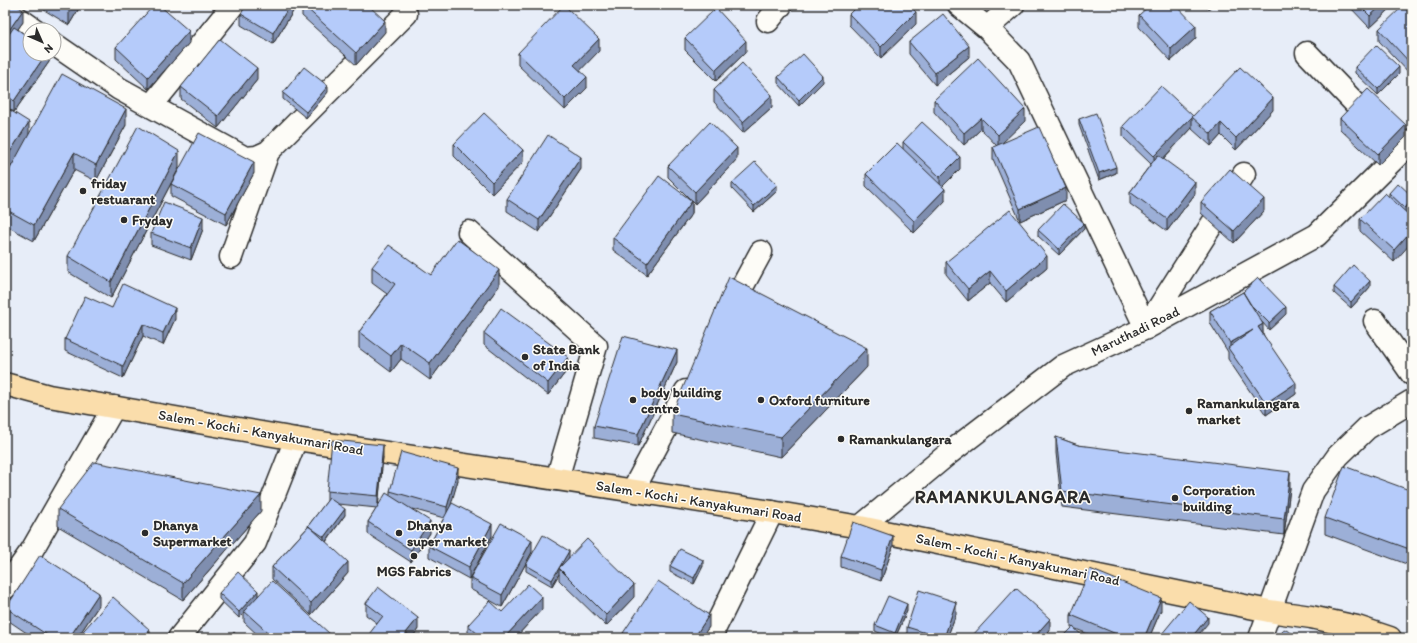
<svg xmlns="http://www.w3.org/2000/svg" width="1417" height="643" font-family="Itim,sans-serif">
  <rect width="100%" height="100%" fill="#e7edf8"/>
  <filter id="ink" filterUnits="userSpaceOnUse"><feTurbulence type="fractalNoise" baseFrequency=".025" numOctaves="2"/><feDisplacementMap in="SourceGraphic" scale="8" xChannelSelector="R" yChannelSelector="G"/><feConvolveMatrix kernelMatrix="1 2 1 2 8 2 1 2 1" color-interpolation-filters="sRGB"/></filter>
  <g filter="url(#ink)">
    <g fill="none" stroke-linecap="round" stroke-linejoin="round">
      <g stroke="#2b2b2b" stroke-width="25">
        <path id="minor" d="M959,5L987,28L1019,61L1146,328
          M5,9L35,30
          M768,21L781,5
          M987,28L1013,5
          M54,44L118,88L245,158L257,157L268,152L406,14
          M1307,53L1376,125
          M151,106L233,5
          M469,232L596,346L557,479
          M231,257L268,152
          M729,311L761,252
          M1375,321L1412,374
          M1146,328L1244,174
          M633,490L686,391
          M5,588L32,550L114,407
          M179,638L255,543L296,439
          M710,638L772,512
          M1260,638L1313,491L1338,456L1367,428L1412,401"/>
      </g>
      <g stroke="#2b2b2b" stroke-width="25">
        <path id="secondary" d="M860,527L948,454L1063,366L1146,328L1317,235L1412,141"/>
      </g>
      <g stroke="#2b2b2b" stroke-width="25">
        <path id="primary" d="M5,384L49,396L296,439L772,512L860,527L1269,611L1311,617L1357,627L1390,638"/>
      </g>
      <use href="#minor" stroke="#fdfcf7" stroke-width="22"/>
      <use href="#secondary" stroke="#fdfcf7" stroke-width="22"/>
      <use href="#primary" stroke="#faddab" stroke-width="22"/>
    </g>
    <path fill="#9cafd7" stroke="#2b2b2b" d="M5,5L23,22L18,29L49,54V62L14,112L5,106Z
      M36,5H81L69,25Z
      M246,5H297L273,44L241,25V14Z
      M302,5H368L385,32L356,65L302,16Z
      M1204,5H1213L1208,9Z
      M1348,5H1394L1370,28Z
      M1412,5V76L1379,41V29Z
      M849,14L916,24L881,58L849,25Z
      M1139,15L1196,38L1171,61L1139,27Z
      M685,38L746,52L716,81L685,50Z
      M909,42L969,57L935,85L909,54Z
      M189,43L148,89L116,59V47Z
      M599,51L580,70L587,88L565,110L518,65V53Z
      M1355,67L1399,74L1378,95L1355,73Z
      M778,77L823,82L799,106L778,83Z
      M257,80L218,128L181,99V87Z
      M714,90L772,107L743,133L714,102Z
      M328,92L306,118L283,99V93Z
      M934,100L1025,121L1000,144L1066,200L1020,221L993,159V147L997,146L981,129L964,145L934,112Z
      M5,107L29,134L126,125L96,181L74,170L34,241L5,225V178L12,165L5,176Z
      M1273,110L1236,150L1221,135L1211,146L1192,129V128L1163,159L1195,194L1167,231L1130,204V192L1151,164L1123,137V126L1193,117Z
      M1340,118L1406,137L1378,165L1340,129Z
      M1079,119L1116,173L1099,180L1079,125Z
      M903,142L960,169L942,187L945,201L914,233L866,186V174L903,149Z
      M454,144L523,162L492,194L454,156Z
      M737,159L695,204L692,201V213L647,275L613,250V238L690,199L668,177V166Z
      M179,168L111,298L68,272V256Z
      M581,169L539,232L507,211V199Z
      M254,173L226,225L171,196V184Z
      M732,183L777,191L754,212L732,189Z
      M1389,193L1412,207L1406,213L1394,262L1360,231V219L1389,196Z
      M1201,202L1264,211L1234,243L1201,213Z
      M203,229L191,260L151,245V233Z
      M1084,229L1059,255L1038,236V230Z
      M946,262L1047,268L1006,302L990,283L968,301L946,274Z
      M372,267L431,275L499,286L430,380L401,359L391,372L359,348V332L387,294L372,283Z
      M1334,287H1370L1351,308L1334,293Z
      M1243,292L1286,314L1269,330L1262,322L1263,334L1296,394L1266,415L1228,359V352L1210,323V311Z
      M112,308L175,319L163,345L143,336L123,378L65,351V339Z
      M484,333L568,369L548,395L484,345Z
      M677,362L638,446L594,438V426Z
      M867,367L781,457L672,433V414Z
      M1056,437L1078,445L1290,488L1284,535L1062,507L1056,453Z
      M383,457L378,506L390,495V491L458,480L450,505L492,536L469,579L429,557V546L444,518L412,509L430,533L411,562L368,534V522L377,508L338,504L345,515L326,542L348,573L311,615L272,579V567L308,527V526L327,501V491Z
      M1412,491V566L1325,534V518Z
      M58,509L261,511L183,600L58,526Z
      M893,547L881,581L841,567V556Z
      M532,552L502,607L470,589V578Z
      M569,557L568,559L634,597L606,626L559,580V574L552,586L526,571V565Z
      M670,566H703L694,584L670,572Z
      M219,593L258,595L330,638H261L244,622V613L239,618L219,599Z
      M366,603L418,629L412,638L377,623L366,615Z
      M99,605L77,638H34L6,619V608Z
      M542,609L515,638H469L468,637V625Z
      M1161,610L1149,638H1098L1071,627V615Z
      M907,611L895,638H892L875,631V625Z
      M956,614L947,638H907V627Z
      M709,627L701,638H623V633Z"/>
    <path fill="#7f8eaf" stroke="#2b2b2b" d="M71,5H81L69,25V9Z
      M290,5H297L273,44V33Z
      M1208,5H1213L1208,9Z
      M1382,5H1394L1370,28V16Z
      M23,10V22L5,47V36Z
      M916,12V24L881,58V47Z
      M385,21V32L356,65V53Z
      M1196,26V38L1171,61V49Z
      M189,31V43L148,89V77Z
      M599,39V51L574,77V65Z
      M746,41V52L716,81V70Z
      M969,46V57L935,85V73Z
      M46,54H49V62L14,112V101Z
      M1399,67V74L1378,95V89Z
      M257,68V80L218,128V116Z
      M823,76V82L799,106V100Z
      M587,77V88L565,110V99Z
      M328,86V92L306,118V112Z
      M772,95V107L743,133V122Z
      M1273,98V110L1236,150V138Z
      M126,109V125L96,181V165Z
      M1025,109V121L998,147V135Z
      M1193,116L1192,117V128L1154,168V156Z
      M981,118V129L964,145V133Z
      M29,122V138L5,176V160Z
      M1221,123V135L1211,146V134Z
      M1406,125V137L1378,165V154Z
      M737,148V159L695,204V192Z
      M523,150V162L492,194V182Z
      M179,151V168L111,298V282Z
      M74,153V170L34,241V225Z
      M581,157V169L539,232V220Z
      M960,157V169L940,189V177Z
      M254,162V173L226,225V213Z
      M1116,167V173L1099,180V173Z
      M1195,182V194L1167,231V219Z
      M777,185V191L754,212V206Z
      M1066,188V200L1020,221V209Z
      M945,189V201L914,233V221Z
      M1264,199V211L1234,243V231Z
      M1412,200V207L1405,214V208Z
      M692,201V213L647,275V263Z
      M203,217V229L191,260V248Z
      M1084,223V229L1059,255V249Z
      M1412,230V242L1394,262V250Z
      M1047,256V268L1006,302V291Z
      M499,270V286L430,380V363Z
      M990,271V283L968,301V289Z
      M1370,281V287L1351,308V302Z
      M1286,307V314L1269,330V323Z
      M175,308V319L163,345V333Z
      M143,324V336L123,378V366Z
      M1263,324V335L1258,327Z
      M1253,330L1230,350V343Z
      M401,343V359L391,372V356Z
      M867,348V367L781,457V437Z
      M677,350V362L638,446V434Z
      M568,357V369L548,395V383Z
      M1296,383V394L1266,415V403Z
      M383,445V457L378,508V496Z
      M458,468V480L447,519V507Z
      M1290,472V488L1284,535V519Z
      M261,495V511L183,600V583Z
      M345,509V515L324,544V537Z
      M430,521V533L411,562V550Z
      M492,524V536L469,579V567Z
      M893,536V547L881,581V570Z
      M532,540V552L502,607V595Z
      M569,551V557L561,571L559,568V574L552,586V580Z
      M703,560V566L694,584V578Z
      M348,562V573L311,615V603Z
      M634,585V597L606,626V615Z
      M258,591V598L244,611V613L239,618V612Z
      M99,593V605L77,638H69Z
      M542,597V609L515,638H504Z
      M1161,598V610L1149,638H1144Z
      M956,602V614L947,638H944Z
      M907,604V611L895,638V633Z
      M709,615V627L701,638H694Z
      M1208,617V623L1196,638H1191Z
      M418,618V629L412,638L406,633Z
      M1050,619V631L1043,638H1033Z
      M150,630V638H143Z
      M330,634V638H327Z"/>
    <path fill="#b5cbfa" stroke="#2b2b2b" d="M5,5H16L23,10L5,36Z
      M63,5H71L69,9Z
      M154,5H159L189,31L148,77L116,47Z
      M246,5H290L273,33L241,14Z
      M303,5H368L385,21L356,53Z
      M564,5L599,39L574,65L587,77L565,99L518,53Z
      M858,5H909L916,12L881,47L849,14Z
      M1150,5H1176L1196,26L1171,49L1139,15Z
      M1359,5H1382L1370,16Z
      M1404,5H1412V65L1379,29Z
      M716,8L746,41L716,70L685,38Z
      M943,14L969,46L935,73L909,42Z
      M14,27L30,38V54H46L14,101L5,94V40Z
      M220,39L257,68L218,116L181,87Z
      M1376,45L1399,67L1378,89L1355,67Z
      M803,54L823,76L799,100L778,77Z
      M978,58L1025,109L998,135L981,118L964,133L934,100Z
      M742,63L772,95L743,122L714,90Z
      M304,67L328,86L306,112L283,93Z
      M1240,67L1273,98L1236,138L1221,123L1211,134L1192,117Z
      M62,74L126,109L96,165L74,153L34,225L5,209V178Z
      M1161,86L1193,116L1154,156L1123,126Z
      M1368,89L1406,125L1378,154L1340,118Z
      M5,107L29,122L5,160Z
      M484,113L523,150L492,182L454,144Z
      M1096,113L1116,167L1099,173L1079,119Z
      M710,122L737,148L695,192L668,166Z
      M922,122L960,157L940,177L903,142Z
      M138,126L179,151L111,282L68,256Z
      M1039,127L1066,188L1020,209L993,147Z
      M199,133L254,162L226,213L171,184Z
      M548,135L581,157L539,220L507,199Z
      M897,143L945,189L914,221L866,174Z
      M1158,155L1195,182L1167,219L1130,192Z
      M755,162L777,185L754,206L732,183Z
      M1230,169L1264,199L1234,231L1201,202Z
      M659,176L692,201L647,263L613,238Z
      M1398,183L1412,196V200L1405,208L1389,193Z
      M1385,193L1412,218V230L1394,250L1360,219Z
      M164,202L203,217L191,248L151,233Z
      M1063,204L1084,223L1059,249L1038,230Z
      M1010,210L1047,256L1006,291L990,271L968,289L946,262Z
      M457,239L499,270L430,363L401,343L391,356L359,332L395,284L372,267L389,245L431,275Z
      M1353,265L1370,281L1351,302L1334,287Z
      M729,277L867,348L781,437L672,414Z
      M1258,278L1286,307L1269,323L1250,304L1243,292Z
      M123,284L175,308L163,333L143,324L123,366L65,339L85,296L112,308Z
      M1243,292L1263,324L1258,327L1296,383L1266,403L1228,348L1253,330L1230,343L1210,311Z
      M501,308L568,357L548,383L484,333Z
      M623,336L677,350L638,434L594,426Z
      M1056,437L1078,445L1290,472L1284,519L1062,491Z
      M332,440L383,445L378,496L327,491Z
      M401,452L458,468L447,507L390,491Z
      M94,462L261,495L183,583L58,509Z
      M1344,466L1412,491V550L1325,518Z
      M386,493L430,521L411,550L368,522Z
      M329,498L345,509L324,537L308,526Z
      M452,503L492,524L469,567L429,546Z
      M853,522L893,536L881,570L841,556Z
      M501,523L532,540L502,595L470,578Z
      M309,526L348,562L311,603L272,567Z
      M543,535L569,551L552,580L526,565Z
      M587,539L634,585L606,615L559,568Z
      M680,549L703,560L694,578L670,566Z
      M40,555L99,593L69,638H52L6,608Z
      M1090,569L1161,598L1144,638H1126L1071,615Z
      M238,572L258,591L239,612L219,593Z
      M272,581L330,634L327,638H274L244,611Z
      M658,581L709,615L694,638H630L623,633Z
      M528,584L542,597L504,638H482L468,625L490,601L502,612Z
      M378,587L418,618L406,633L412,638H366L383,616L366,603Z
      M1016,588L1050,619L1033,638H974L972,636Z
      M919,590L956,602L944,638H942L907,627Z
      M888,596L907,604L895,633L875,625Z
      M113,597L150,630L143,638H77Z
      M1189,601L1208,617L1191,638H1165L1161,635Z
      M1073,627L1085,638H1062Z
      M1284,629L1301,638H1279Z
      M234,632L240,638H228Z
      M1381,634L1389,638H1380Z"/>
  </g>
  <g fill="#2b2b2b" stroke="#fdfcf7" stroke-width="1.5">
    <circle cx="83" cy="191" r="4"/>
    <circle cx="124" cy="220" r="4"/>
    <circle cx="525" cy="357" r="4"/>
    <circle cx="633" cy="400" r="4"/>
    <circle cx="761" cy="400" r="4"/>
    <circle cx="1189" cy="411" r="4"/>
    <circle cx="841" cy="439" r="4"/>
    <circle cx="1175" cy="498" r="4"/>
    <circle cx="145" cy="533" r="4"/>
    <circle cx="399" cy="533" r="4"/>
    <circle cx="414" cy="556" r="4"/>
  </g>
  <g text-anchor="middle" stroke-width="3" stroke-linejoin="round" paint-order="stroke">
    <g font-size="14" font-weight="bold" fill="#2b2b2b" stroke="#fdfcf7" text-anchor="start">
      <text x="91" y="188">friday<tspan x="91" dy="16">restuarant</tspan></text>
      <text x="132" y="225">Fryday</text>
      <text x="533" y="354">State Bank<tspan x="533" dy="16">of India</tspan></text>
      <text x="641" y="397">body building<tspan x="641" dy="16">centre</tspan></text>
      <text x="769" y="405">Oxford furniture</text>
      <text x="1197" y="408">Ramankulangara<tspan x="1197" dy="16">market</tspan></text>
      <text x="849" y="444">Ramankulangara</text>
      <text x="1183" y="495">Corporation<tspan x="1183" dy="16">building</tspan></text>
      <text x="153" y="530">Dhanya<tspan x="153" dy="16">Supermarket</tspan></text>
      <text x="407" y="530">Dhanya<tspan x="407" dy="16">super market</tspan></text>
      <text x="414" y="576" text-anchor="middle">MGS Fabrics</text>
    </g>
    <g font-size="14" fill="#2b2b2b" stroke="#fdfcf7">
      <text transform="translate(1135 331) rotate(-26)" y="5">Maruthadi Road</text>
      <text transform="translate(261 432) rotate(10)" y="5">Salem - Kochi - Kanyakumari Road</text>
      <text transform="translate(699 501) rotate(9)" y="5">Salem - Kochi - Kanyakumari Road</text>
      <text transform="translate(1018 559) rotate(12)" y="5">Salem - Kochi - Kanyakumari Road</text>
    </g>
    <g font-size="18" font-weight="bold" letter-spacing="1" fill="#2b2b2b" stroke="#fdfcf7">
      <text x="1003" y="503">RAMANKULANGARA</text>
    </g>
  </g>
  <rect width="1417" height="643" fill="none" stroke="#fdfcf7" stroke-width="20"/>
  <rect x="10" y="10" width="1397" height="623" fill="none" stroke="#2b2b2b" stroke-width="1.5" filter="url(#ink)"/>
  <g transform="translate(42 42) rotate(135)"><circle r="19" fill="#fdfcf7" stroke="#a9a8a5"/>
  <path d="M0-3L7 15L0 10L-7 15Z" fill="#2b2b2b"/>
  <text y="-6" font-size="11" font-weight="bold" text-anchor="middle" fill="#2b2b2b">N</text>
  </g>
</svg>
